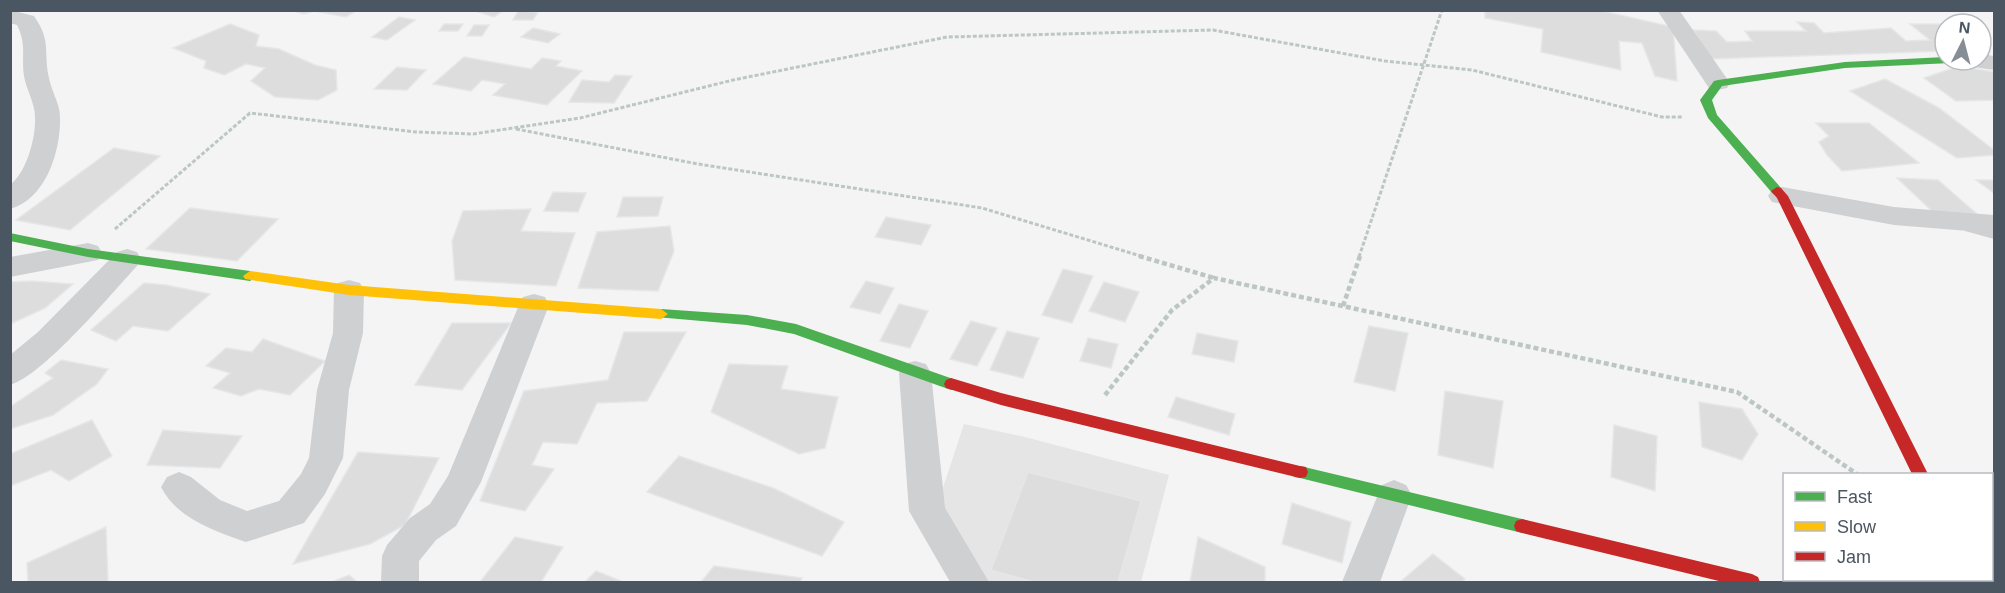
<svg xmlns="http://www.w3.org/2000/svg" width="2005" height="593" font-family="Arial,sans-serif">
  <rect width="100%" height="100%" fill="#f4f4f4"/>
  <path fill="#e6e5e6" d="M964,424L1025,437L1169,475L1141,582H986L937,506Z"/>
  <path fill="#ddddde" stroke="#e5e6e7" stroke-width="1.5" d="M290,10H357L346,17L314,11L304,14Z
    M472,10H504L494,17Z
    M1485,10H1598L1673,27L1677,81L1655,76L1642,43L1619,41L1621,70L1541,52L1543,29L1485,18Z
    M518,11L538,12L533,20H513Z
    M399,17L415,20L387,40L372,37Z
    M1797,22L1814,23L1824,33L1891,28L1906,41L1930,40L1910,24H1963H1945V51L1710,59L1693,30L1716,31L1727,42L1752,41L1745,31H1806Z
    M230,24L259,35L256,46L279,49L315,65L336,70L337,90L318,100L275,97L251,81L265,68L246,64L224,75L204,68L206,61L173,48Z
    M444,24H463L458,31H439Z
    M474,25H489L482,36H467Z
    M533,28L560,34L548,43L521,37Z
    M464,57L531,69L542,58L561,61L556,66L582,71L547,105L493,95L505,84L482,80L471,91L433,84Z
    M1959,66L1994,72V100L1956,101L1924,78Z
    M397,67L426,70L407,90L374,89Z
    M615,75L632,76L614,103L569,102L582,80L609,82Z
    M1885,79L1939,108L1994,150V155L1957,158L1850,91Z
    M1816,123H1869L1919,163L1842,171L1827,155L1819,142L1829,136Z
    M114,148L160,156L70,230L16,220Z
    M1897,178L1938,180L1977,214L1932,211Z
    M1976,180H1994V193Z
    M553,192L586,193L578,212L544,211Z
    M623,197H663L658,216L617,217Z
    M190,208L278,219L237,261L146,249Z
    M531,209L521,231L575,233L556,286L455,280L452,241L463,211Z
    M886,217L931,225L921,245L875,237Z
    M670,226L674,251L658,291L578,288L597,232Z
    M1063,269L1093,276L1072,323L1042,315Z
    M32,281L73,284L45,308L10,324V282Z
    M866,281L894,288L880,314L850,307Z
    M1104,282L1139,292L1125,322L1089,311Z
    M144,283L166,285L210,294L168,331L133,326L116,341L91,330Z
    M899,304L928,311L910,348L880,341Z
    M971,321L997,328L977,366L950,359Z
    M452,323H511L462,390L415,385Z
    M1369,326L1408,333L1395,391L1354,382Z
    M1007,331L1039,338L1023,378L990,370Z
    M624,332H686L647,401L597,403L577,444L543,442L532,465L554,469L525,511L480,501L524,391L608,380Z
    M1197,333L1238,341L1234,362L1192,354Z
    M1088,338L1118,344L1111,368L1080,361Z
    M263,339L325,361L290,395L259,389L241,396L213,388L230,373L206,366L226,348L252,352Z
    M61,360L108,369L97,384L53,415L10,429V407L53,378L45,373Z
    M729,364L788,366L781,389L838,397L825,448L799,454L711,412Z
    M1445,391L1503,401L1493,468L1438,455Z
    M1176,397L1235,414L1229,435L1168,417Z
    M1699,402L1742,409L1758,434L1742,460L1702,447Z
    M92,420L112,456L69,481L51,470L10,486V454Z
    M1614,425L1657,436L1655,491L1611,477Z
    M163,430L242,436L220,468L147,465Z
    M358,452L439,458L405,525L370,544L293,564Z
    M679,456L773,488L844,522L822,556L647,492Z
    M1028,472L1141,501L1118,582H1034L991,570Z
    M1292,503L1351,522L1342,563L1282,544Z
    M106,527L108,582H28L27,563Z
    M515,537L563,547L541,582H480Z
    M1198,537L1265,567V582H1190Z
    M1433,554L1465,579L1462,582H1400Z
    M714,566L802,578L800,582H701Z
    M596,571L623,582H585Z
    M349,575L357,582H332Z"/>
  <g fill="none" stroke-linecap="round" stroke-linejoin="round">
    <path stroke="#bcc7c4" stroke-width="3" stroke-dasharray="4 2" stroke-linecap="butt" d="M516,129L698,164L982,208L1144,257
      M115,229L250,113L416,132L473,134L580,118L733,80L947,37L1213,30L1385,61L1472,70L1662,117H1682
      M1359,257L1442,10"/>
    <path stroke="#bcc7c4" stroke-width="4.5" stroke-dasharray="5 3" stroke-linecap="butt" d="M1139,256L1214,278
      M1343,306L1360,256
      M1105,395L1172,310L1214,278L1737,392L1857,474"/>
    <path fill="#ced0d2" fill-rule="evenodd" d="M1970,223L1994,229V239L1965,231L1963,228Z"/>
    <path fill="#ced0d2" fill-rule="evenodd" d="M10,10L34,16C52,42 43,51 49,78C51,90 60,104 60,117C61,151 46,199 10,209V185C27,172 36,137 35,117C35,103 26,89 24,76C21,55 27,45 17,25L10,23Z
      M1657,10H1679L1730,83L1727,88L1718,90L1709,88Z
      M1981,54L1994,56V70L1959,65L1955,60H1981Z
      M1782,187L1894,207L1994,215V233L1894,225L1772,202L1768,196L1772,190Z
      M88,243L98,246L102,253L98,260L10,277V257Z
      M127,249L137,252L141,259L137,266C110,295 45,374 10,385V355L38,332L117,252Z
      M349,280L360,283L364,290L363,333L349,390L343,458L325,494L304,523L246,542C215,531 177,519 161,487L167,477L179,472L191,477L220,500L247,511L279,501L301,474L309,458L317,390L333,333L334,290L338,283Z
      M534,294L545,297L549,305L481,482L456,526L436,540L419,561V582H381L382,556L387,545L410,518L430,504L448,476L519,305L523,297Z
      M915,361L926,364L931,373L945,508L989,582H950L909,511L899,373L904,364Z
      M1394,480L1406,485L1412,495L1380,582H1342L1382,485Z
      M1992,579L1993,582H1955L1954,580Z"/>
    <path fill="#4caf50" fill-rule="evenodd" d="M1945,57V60H1956L1951,63L1845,68L1722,86L1712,100L1717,115L1781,188L1783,191L1777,195L1773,194L1708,118L1700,100L1714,81L1718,80L1845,62Z
      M10,233L88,249L250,271L257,276L250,281L88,257L10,241Z
      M661,309L747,315L796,324L956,380L958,384L956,388L951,390L794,334L747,325L656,317L654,314L656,311Z
      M1300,466L1522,519L1528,521L1530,526L1528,531L1522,533L1300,478L1294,477L1292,472L1294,467Z"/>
    <path fill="#ffc107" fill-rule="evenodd" d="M250,271L349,285L661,309L668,314L661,319L349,295L245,279L243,276Z"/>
    <path fill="#c62828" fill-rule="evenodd" d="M1777,187L1781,188L1788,196L1928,474H1912L1777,198L1771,191Z
      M951,378L1001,393L1300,466L1306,467L1308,472L1306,477L1300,478L1001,405L946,388L944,384L946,380Z
      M1522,519L1752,574L1758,577L1760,582H1723L1522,533L1516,531L1514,526L1516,521Z"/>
  </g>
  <rect width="2005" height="593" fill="none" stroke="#4a5661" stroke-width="24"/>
  <rect x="1783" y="473" width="210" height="108" fill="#ffffff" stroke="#b7bbc0" stroke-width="1.5"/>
  <rect x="1795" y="492" width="30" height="9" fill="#4caf50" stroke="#b7bbc0" stroke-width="1.5"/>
  <text x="1837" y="503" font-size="18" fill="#4a5661">Fast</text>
  <rect x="1795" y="522" width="30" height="9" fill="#ffc107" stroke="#b7bbc0" stroke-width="1.5"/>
  <text x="1837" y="533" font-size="18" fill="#4a5661">Slow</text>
  <rect x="1795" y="552" width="30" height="9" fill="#c62828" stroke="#b7bbc0" stroke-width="1.5"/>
  <text x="1837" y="563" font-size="18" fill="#4a5661">Jam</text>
  <g transform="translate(1963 42) rotate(6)"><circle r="28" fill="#ffffff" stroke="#b7bbc0" stroke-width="1.5"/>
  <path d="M0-4.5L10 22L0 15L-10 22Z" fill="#868d94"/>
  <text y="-9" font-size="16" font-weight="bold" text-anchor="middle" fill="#4a5661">N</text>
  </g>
</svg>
